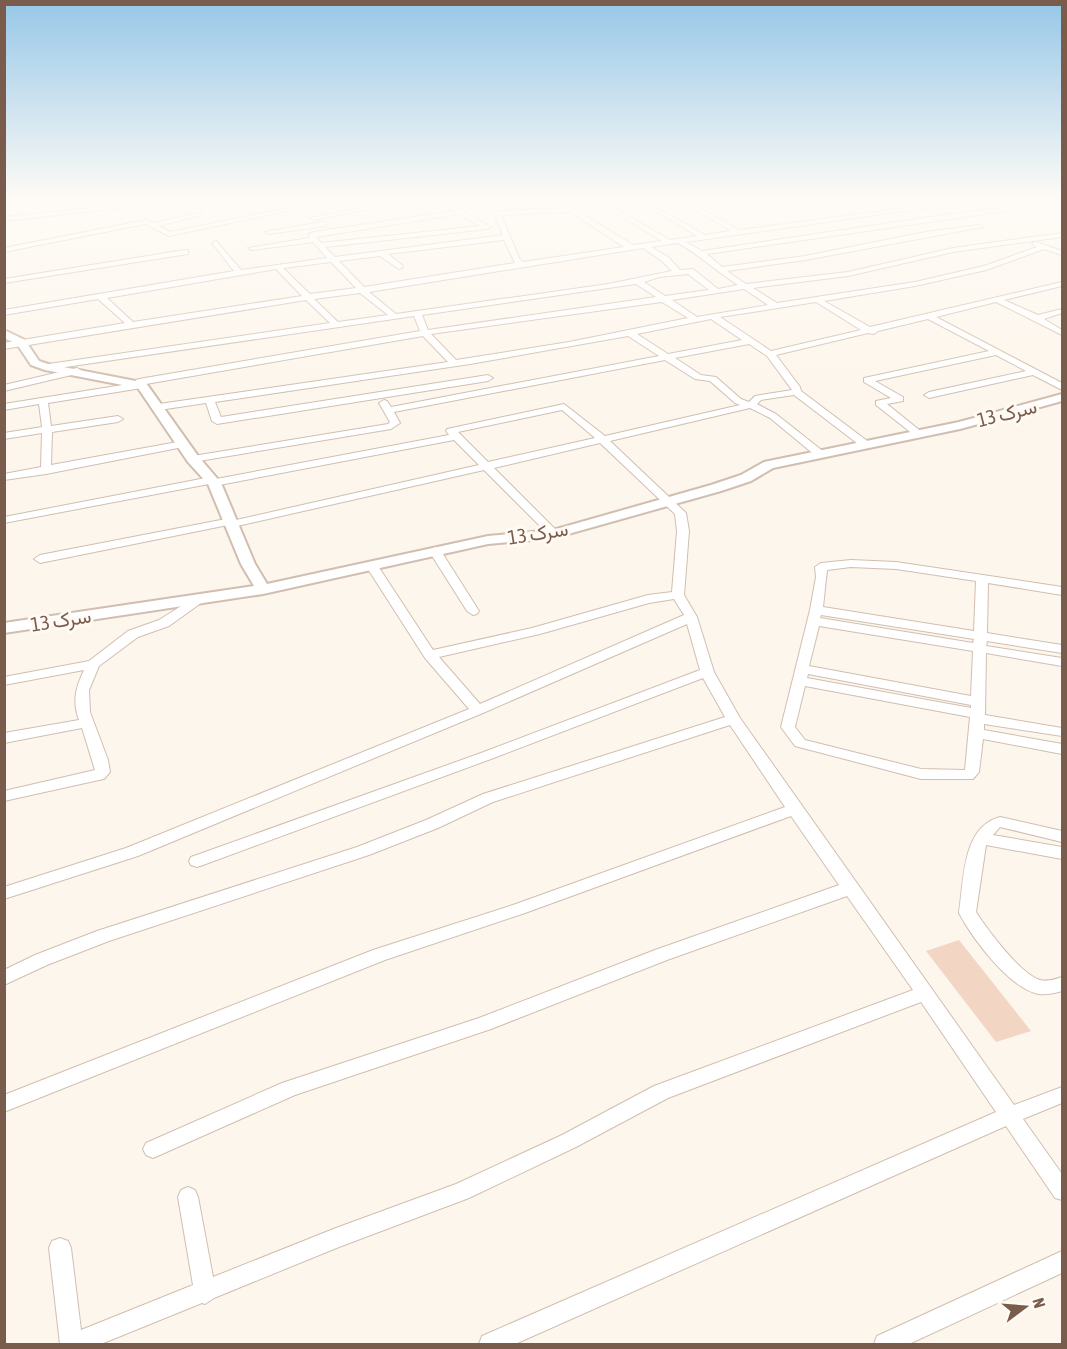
<svg xmlns="http://www.w3.org/2000/svg" width="1067" height="1349" font-family="'Asap Condensed',Vazirmatn,sans-serif">
  <rect width="100%" height="100%" fill="#fdf6ec"/>
  <path fill="#f3d5c3" d="M959,940L1031,1031L996,1042L926,951Z"/>
  <g fill="none" stroke-linecap="round" stroke-linejoin="round">
    <g stroke="#d1beb0" stroke-width="2">
      <path id="minor" d="M173,200H192L4,221V217Z
        M327,200H338L169,236L145,224L4,252V248L146,220L153,223L198,213L201,215L159,226L170,232Z
        M401,200H413L314,220L310,218Z
        M437,200H444L491,227L487,229L325,247L335,257L503,235L494,214L483,200H489L499,211L564,208L553,200H560L633,245L662,241L594,200H601L670,240L697,236L637,200H644L705,235L731,231L680,200H687L739,230L965,200H981L686,242L702,251L944,215L1059,201L1062,203L707,254L722,267L805,256L926,232L979,225L983,227L805,260L727,271L746,284L848,272L953,248L1062,233V237L953,252L848,276L753,288L777,303L915,282L984,266L1037,247L1032,244L1036,242L1062,251V255L1044,249L986,270L915,286L824,301L870,327L1062,282V286L1004,300L1038,315L1062,309V313L1044,319L1062,330V335L996,302L936,317L1062,383V390L1033,375L929,398L924,395L929,392L1026,371L996,355L875,381L903,397V401L887,404L923,433L922,435H914L876,405V401L891,398L864,382V378L989,351L928,319L878,331L874,334L868,333L776,355L800,387L801,391L870,443V447H862L794,395L761,400L757,404L776,414L824,452V456H816L770,418L750,408L610,441L686,513L689,531L684,595L697,617L714,672L740,718L1014,1105L1062,1087V1103L1023,1119L1062,1174V1200L1055,1198L1006,1126L515,1344H479L482,1336L996,1112L921,1002L668,1098L576,1147L469,1198L339,1247L214,1298L205,1304L202,1303L101,1344H60L49,1248L52,1241L60,1238L68,1241L71,1248L81,1330L193,1285L178,1197L181,1190L188,1187L195,1190L198,1197L213,1277L336,1228L456,1184L562,1135L654,1086L913,990L847,896L667,960L491,1029L295,1095L153,1158L146,1155L143,1149L146,1143L282,1083L479,1018L655,950L839,885L791,816L525,913L385,960L4,1112V1095L373,950L513,905L785,807L730,725L493,802L438,828L369,855L109,941L47,965L4,985V970L35,955L97,931L357,847L426,820L483,794L725,717L703,678L491,759L203,865L197,867L191,865L189,861L191,857L481,753L700,670L687,624L483,713L138,856L4,899V887L126,848L469,709L425,658L366,566L368,563H376L433,650L532,628L648,595L672,592L677,531L675,514L600,443L494,468L560,534L554,537L550,536L484,470L233,527L228,525L40,563L34,559L40,555L231,518L236,520L479,465L454,440L214,486L209,484L4,523V517L211,477L216,479L449,435L446,431L447,429L564,404L605,436L740,405L735,403L710,381L695,379L665,360L394,412L400,423L391,429L193,462L188,459L193,456L388,424L390,422L379,403L384,400L387,401L391,407L659,356L628,336L470,364L215,402L221,417L488,375L493,378L488,381L217,424L212,421L206,403L159,410L154,407L159,404L448,362L423,336L146,384L145,387L142,388L48,403L51,426L118,416L123,419L118,422L52,432L51,465L183,441L188,444L183,447L46,474L4,480V474L41,467L42,433L4,439V433L42,427L39,404L4,410V404L135,383L136,380L139,379L420,331L414,316L45,370L40,367L42,365L330,323L306,300L4,349V343L125,323L98,299L4,315V310L234,271L212,243L216,241L241,270L327,258L313,242L252,250L248,248L309,238V234L313,232L454,211ZM570,212L624,247L523,262L520,260L501,215ZM460,214L480,226L321,243L316,237ZM504,240L515,263L364,287L339,261L380,256L399,269L403,267L402,265L388,254ZM678,243C700,255 717,272 738,285L718,289L693,269L680,270L668,257L651,247ZM643,248L662,261L672,271L608,284L396,314L369,292ZM331,262L356,288L310,294L283,268ZM276,269L302,296L133,322L107,298ZM688,274L709,290L665,296L644,282L659,277ZM636,284L656,297L428,330L422,315ZM744,289L768,305L697,317L672,300ZM360,293L388,315L338,322L314,299ZM662,302L688,318L569,342L456,360L431,334ZM816,302L861,330L771,351L720,317ZM711,319L742,340L668,354L637,334ZM749,344L767,356L792,390L755,396L749,402L741,399L716,377L701,375L675,358ZM562,410L595,438L488,462L458,432ZM674,599L684,615L480,704L439,657L540,634L649,603Z
        M323,222H326V226L268,234L264,232Z
        M185,250H188V254L4,283V279Z
        M77,368L82,371L80,373L4,391V385Z
        M435,547L441,551L479,611L477,614L473,615L467,611L429,551Z
        M851,560L896,562L1062,587V595L988,583L987,633L1062,645V653L987,641L986,646L1062,658V666L986,653L985,715L1062,728V736L984,724V730L1062,744V754L983,739L979,772L973,779H921L795,746L781,727L810,610L816,577L815,567L821,563ZM851,567L896,569L976,581L974,631L823,607L827,570ZM821,615L974,639L973,643L820,618ZM819,626L973,651L971,696L809,666ZM808,674L971,705V708L807,678ZM805,686L970,717L965,770L921,769L805,740L795,727Z
        M197,596L201,597L203,600L201,603L169,626L138,637L99,666L89,690L90,712L108,760L110,772L104,779L99,780L4,801V791L95,770L82,728L4,743V733L79,720C72,701 76,687 84,670L4,685V677L89,661L128,631L159,620Z
        M1000,817L1062,831V842L1000,827L993,835L1062,847V859L986,845L976,912C987,929 1020,974 1040,980C1047,982 1056,979 1062,977V991C1055,993 1047,995 1039,994C1010,989 972,938 959,913C964,880 962,827 1000,817Z
        M1062,1251V1273L909,1344H874L877,1336Z"/>
    </g>
    <g stroke="#d1beb0" stroke-width="4">
      <path id="tertiary" d="M4,330L25,340L39,361L48,364L146,383L198,456L221,483L255,564L267,584L488,536L553,530L711,485L741,475L764,462L959,422L1062,394V401L960,429L773,468L751,481L721,491L554,538L488,544L263,594L4,633V623L254,586L241,564L208,484L188,462L138,388L45,370L31,365L17,344L4,338Z"/>
    </g>
    <use href="#minor" fill="#fff" fill-rule="evenodd"/>
    <use href="#tertiary" fill="#fff" fill-rule="evenodd"/>
  </g>
  <linearGradient id="sky" x2="0" y2="1"><stop stop-color="#97c7e8"/><stop offset="0.51" stop-color="#fefbf6"/><stop offset="1" stop-color="#fefbf6" stop-opacity="0"/></linearGradient>
  <rect width="1067" height="389" fill="url(#sky)"/>
  <g text-anchor="middle" stroke-width="6" stroke-linejoin="round" paint-order="stroke">
    <g font-size="20" fill="#7a5c4d" stroke="#fffaf3">
      <text transform="translate(1007 413) rotate(-14)" y="7">سرک 13</text>
      <text transform="translate(538 533) rotate(-9)" y="7">سرک 13</text>
      <text transform="translate(61 620) rotate(-9)" y="7">سرک 13</text>
    </g>
  </g>
  <rect width="1067" height="1349" fill="none" stroke="#7a5c4d" stroke-width="12"/>
  <g transform="translate(1025 1307) rotate(74)" stroke="#fffaf3" stroke-width="4.5" paint-order="stroke">
  <path d="M0-4.5L10 22L0 15L-10 22Z" fill="#7a5c4d"/>
  <text y="-9" font-size="16" font-weight="bold" text-anchor="middle" fill="#7a5c4d">N</text>
  </g>
</svg>
